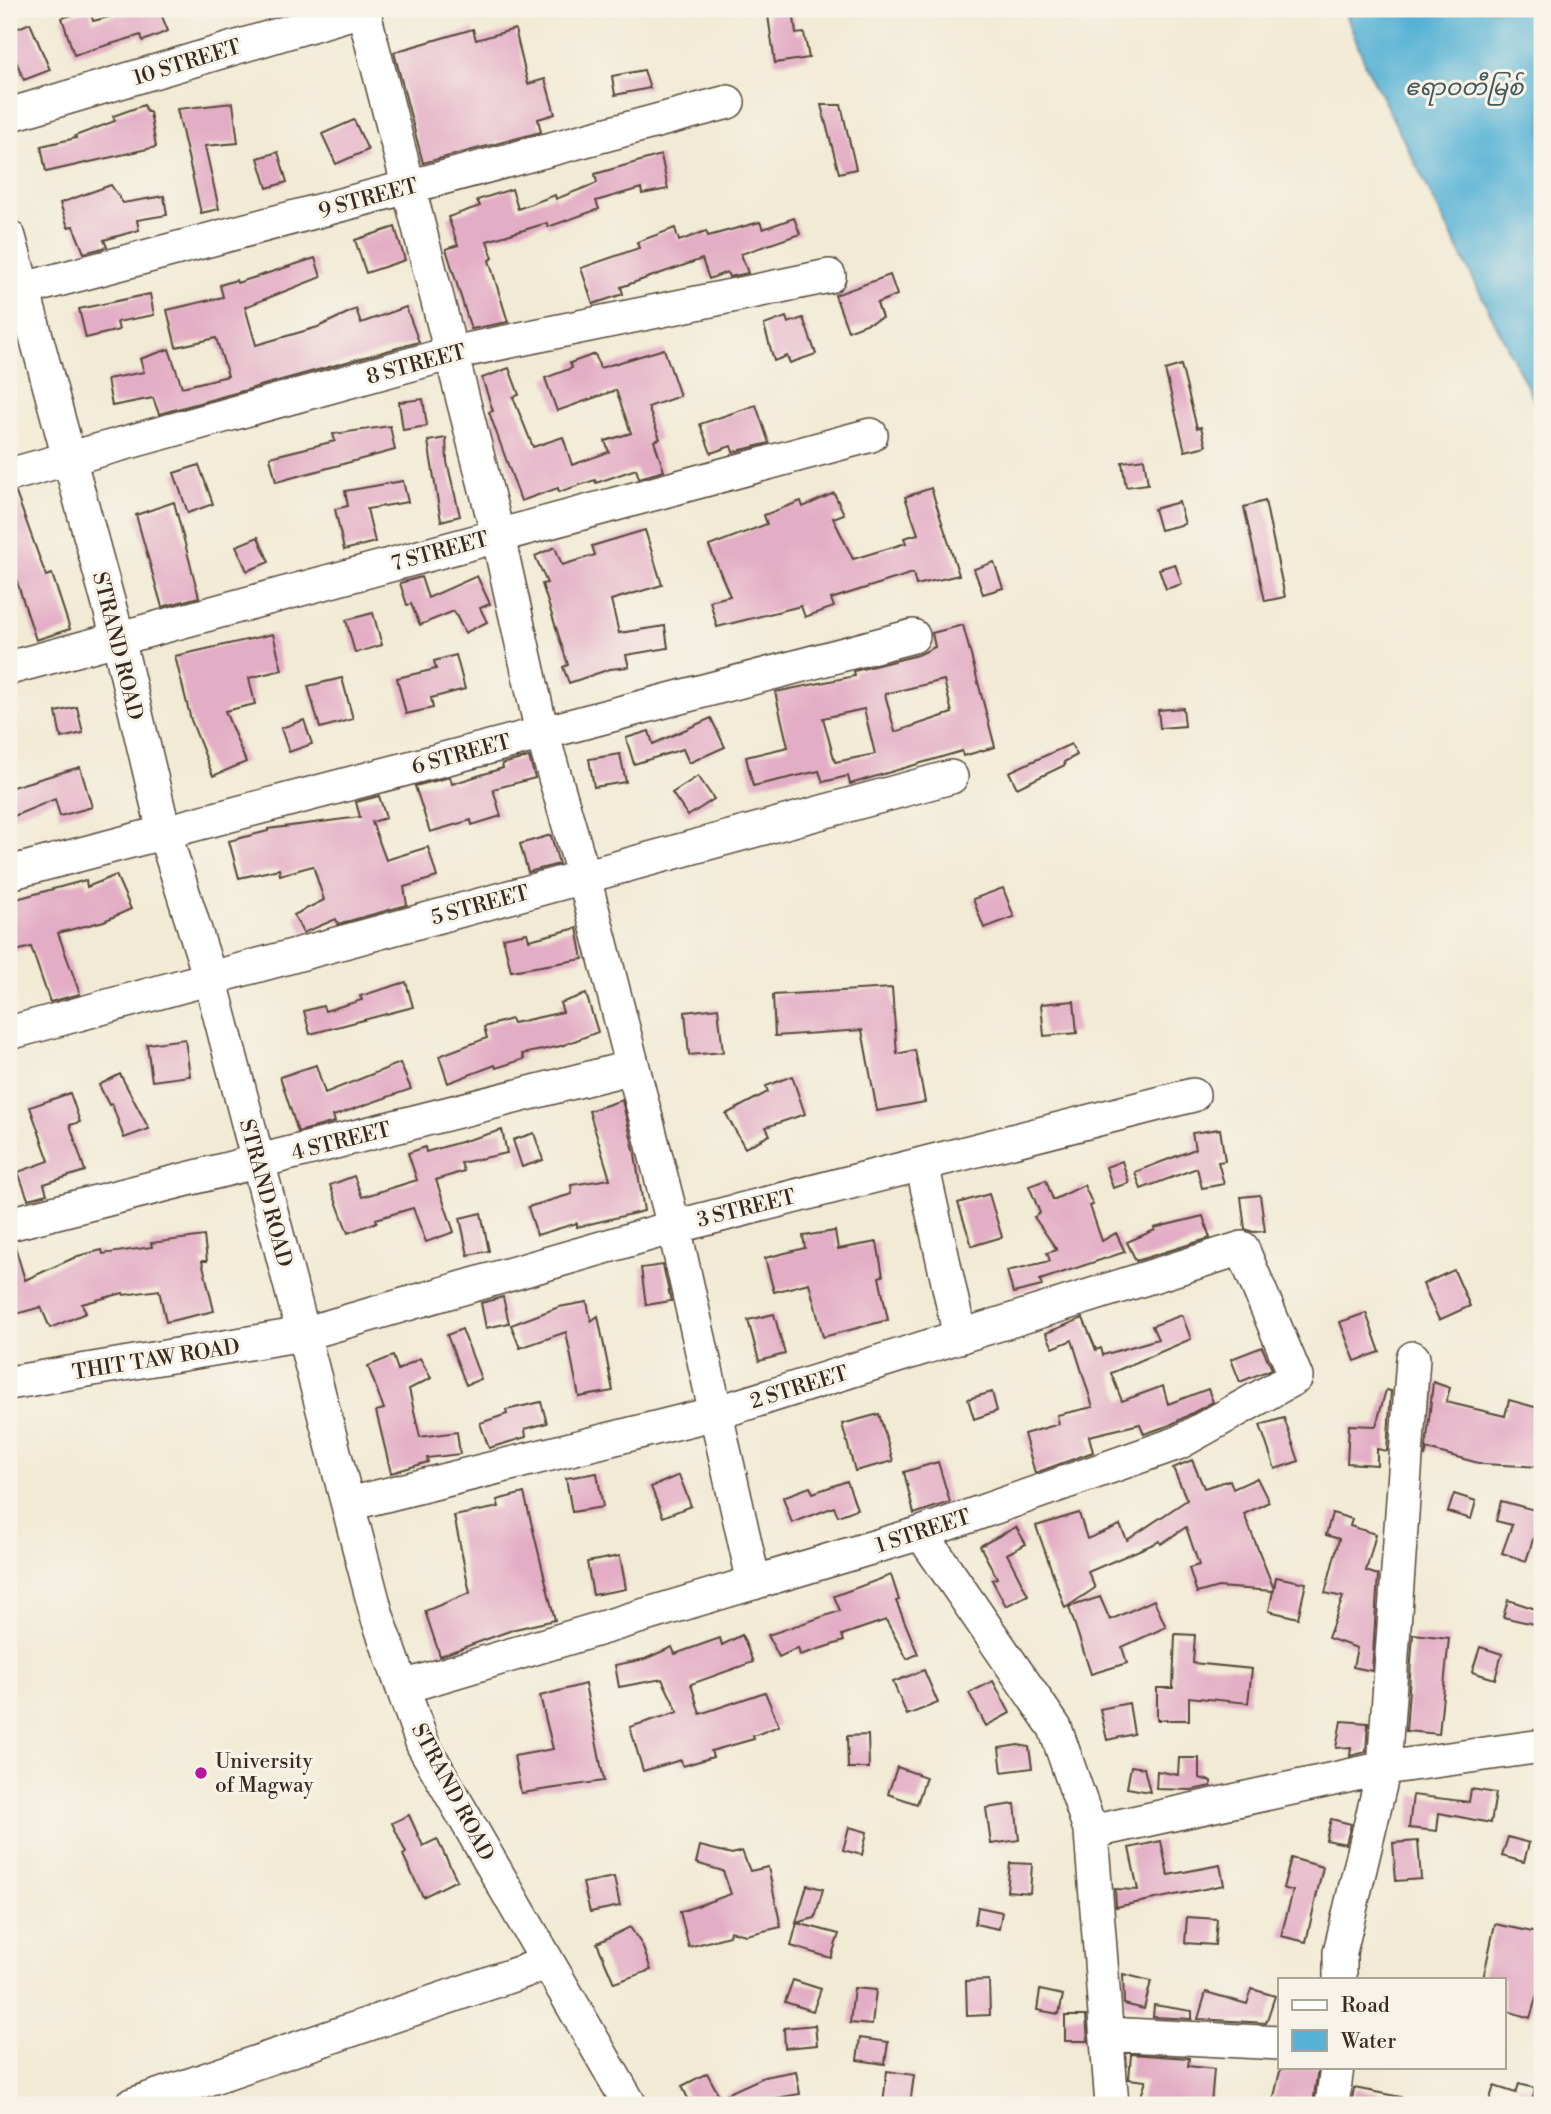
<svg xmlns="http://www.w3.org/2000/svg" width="1551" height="2114" font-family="'Libre Bodoni','Noto Sans Myanmar',serif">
  <rect width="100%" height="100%" fill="#f7f3e8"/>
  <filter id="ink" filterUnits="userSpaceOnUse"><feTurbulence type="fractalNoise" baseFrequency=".0143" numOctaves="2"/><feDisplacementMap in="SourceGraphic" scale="14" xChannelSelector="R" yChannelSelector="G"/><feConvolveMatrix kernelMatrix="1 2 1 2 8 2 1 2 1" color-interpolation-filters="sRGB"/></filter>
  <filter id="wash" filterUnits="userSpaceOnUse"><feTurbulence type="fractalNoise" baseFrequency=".00686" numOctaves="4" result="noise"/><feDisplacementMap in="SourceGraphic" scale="28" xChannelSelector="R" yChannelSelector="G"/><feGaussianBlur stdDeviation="1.57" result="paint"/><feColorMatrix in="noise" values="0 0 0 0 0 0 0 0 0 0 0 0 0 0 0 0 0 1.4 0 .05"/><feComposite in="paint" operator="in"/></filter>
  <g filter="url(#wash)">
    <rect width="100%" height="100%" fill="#f1ead4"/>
    <path fill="#57b2d5" stroke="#496e7a" stroke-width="2" d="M1344,9H1542V416L1365,63Z"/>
    <g id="blocks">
      <path fill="#e3adc5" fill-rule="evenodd" d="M141,9H159L168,31L143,41L141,35L74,55L62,18L90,10L93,21L121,14L122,16Z
        M767,9H793L796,34L804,33L809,58L775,63Z
        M30,23L50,70L24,80L9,45V32Z
        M473,29L476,40L515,29L528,84L545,79L555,114L538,119L541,132L423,163L394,52Z
        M644,70L650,88L615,95L612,76Z
        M233,103L238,143L205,146L219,209L201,213L177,109Z
        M144,105L147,112H150L156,147L46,172L41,146L76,138L75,136L115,121L113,116Z
        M821,105H841L856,169L839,173Z
        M354,120L368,150L336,164L322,134Z
        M278,152L287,182L267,188L258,158Z
        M661,155L668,189L642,194L641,188L596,201L599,209L548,227L547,223L487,241L493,258L489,260L508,322L471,329L446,249L458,245L448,217L480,206L477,200L512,189L518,209L555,195L556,199L597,183L595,174Z
        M111,185L123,203L164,196L167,215L137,220L139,230L104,240L107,247L84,253L73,226L68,227L60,203Z
        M794,218L800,234L741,254L748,273L729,277L727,272L709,279L702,259L621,287L623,294L593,304L581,268L639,248L637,242L675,228L679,241L706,231L708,236L760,222L763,229Z
        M395,227L405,260L366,273L355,240Z
        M315,258L321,277L245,307L256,345L318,327L356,309L361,323L406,307L419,342L159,414L153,398L112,406L107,379L144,372L140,359L169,349L182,387L228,376L216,338L176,347L167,310L223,297L220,285L236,280L237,283Z
        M890,275L897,295L877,303L882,318L848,331L835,295Z
        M150,294L154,315L117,322L119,330L86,338L79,309Z
        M786,317L788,323L803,318L816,354L790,363L787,356L774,361L764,325Z
        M664,349L680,396L648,407L660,439L654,441L664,471L639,478L636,469L596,483L595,480L559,492L558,488L521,501L489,412L493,411L482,378L509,368L519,395L513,397L533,447L563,437L572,465L609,452L605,441L631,433L616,390L557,411L545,378L572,368L570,363L595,354L600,368Z
        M1181,365L1197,428L1201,427L1206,446L1185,451L1165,370Z
        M423,399L427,426L403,430L399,402Z
        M756,405L769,443L733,452L731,446L711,453L700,424Z
        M390,426L395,450L276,482L270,457L335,441L333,434Z
        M446,438L447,462L460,516L441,521L428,441Z
        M1144,459L1148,484L1126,487L1122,462Z
        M199,465L213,504L188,513L174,473Z
        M403,481L408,502L367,509L375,542L344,550L335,509L348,506L345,491Z
        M931,488L959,575L916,585L913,573L831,599L834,607L805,617L801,606L717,627L710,601L730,596L709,546L767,524L764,515L801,501L803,507L834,493L844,514L833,518L853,559L906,543L904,538L918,534L905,497Z
        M16,493L46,576L52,574L70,629L36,640L9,557V494Z
        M1265,501L1285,597L1265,601L1244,507Z
        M174,502L199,597L162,607L136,515Z
        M1179,502L1185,524L1160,530L1154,509Z
        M645,530L662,585L611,600L619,633L665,626L668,648L626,655L629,667L610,669L569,683L563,667L568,665L542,584L547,583L535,556L555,547L562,565L595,555L592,546Z
        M258,537L269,562L247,571L236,546Z
        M994,562L1003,588L983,594L974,569Z
        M1175,564L1182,584L1166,589L1159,569Z
        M477,576L490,604L480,608L487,622L465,633L454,611L420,625L411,604L407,605L400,583L421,577L428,598Z
        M373,613L382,645L355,653L346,620Z
        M963,625L995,747L963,756L962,751L850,784L848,776L823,782L819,771L753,786L746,757L788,747L775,692L855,676L854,671L918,655L935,647L932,633ZM944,680L952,713L895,732L885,694ZM864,709L875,754L835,762L823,718Z
        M273,634L282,670L249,678L255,704L225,711L246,762L213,776L191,720L175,656Z
        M456,655L465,689L431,698L433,708L406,714L397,678L436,669L434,661Z
        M342,678L353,719L320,728L308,686Z
        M77,707L83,733L61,738L56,712Z
        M1183,708L1185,726L1160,728L1158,710Z
        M711,718L725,747L689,763L683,749L634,764L626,738L649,731L653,744Z
        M304,720L312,744L289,752L281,728Z
        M1071,744L1077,755L1064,762L1065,765L1017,788L1009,772Z
        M620,754L626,782L594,787L589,759Z
        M529,757L535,778L493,789L501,816L472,825L471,820L430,832L415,786L450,777L452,784L503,768L502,764Z
        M80,767L92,807L60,816L55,799L9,818V788Z
        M698,776L714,799L688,816L672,793Z
        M379,796L386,818L372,822L386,860L428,847L437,877L404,887L407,905L338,924L336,919L303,933L294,915L324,900L313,866L280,875L279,869L239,878L229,841L268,831V829L360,817L356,802Z
        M551,835L559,864L528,872L520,844Z
        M116,875L131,909L104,921L58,933L80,994L50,1002L31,947L9,953V901L86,880L87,887Z
        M1003,888L1014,917L984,928L973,899Z
        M577,928L583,959L511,971L503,938L527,933L529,940Z
        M406,982L413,1007L310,1034L304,1011L323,1006L325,1011L362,1000L360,996Z
        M892,988L897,1054L915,1050L925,1102L877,1111L862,1030L775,1036L773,995Z
        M586,994L598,1032L561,1046L522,1054L524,1059L496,1068L495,1065L448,1083L439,1056L487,1038L484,1027L511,1019L513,1023L563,1012L560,1003Z
        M1074,1001L1077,1033L1044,1036L1041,1004Z
        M718,1008L723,1052L689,1055L685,1012Z
        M185,1039L190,1076L152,1081L147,1044Z
        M400,1063L411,1089L333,1116L335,1122L298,1132L280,1077L316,1065L325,1093Z
        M120,1074L149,1129L124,1138L112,1104L109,1105L99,1085Z
        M792,1076L805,1114L766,1127L770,1135L745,1148L726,1114L768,1092L766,1086Z
        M70,1093L80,1122L70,1125L85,1171L44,1184L47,1194L28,1199L18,1172L49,1161L30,1107Z
        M622,1100L635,1154L644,1211L577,1227V1223L537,1235L528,1207L572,1194L571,1185L610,1179L589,1111Z
        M1220,1129L1225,1161L1218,1162L1224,1184L1202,1188L1197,1168L1141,1189L1135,1172L1195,1149L1192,1133Z
        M502,1130L507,1153L461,1163L464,1171L436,1180L454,1232L426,1242L413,1208L376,1219L377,1222L348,1233L330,1185L354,1176L362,1197L417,1180L408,1153L425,1147L426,1152Z
        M534,1133L543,1160L522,1167L513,1140Z
        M1122,1161L1129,1183L1113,1188L1106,1167Z
        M1046,1180L1053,1200L1084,1185L1093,1205L1090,1206L1102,1241L1116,1233L1125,1252L1040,1280L1042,1286L1013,1293L1007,1271L1050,1261L1047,1253L1057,1250L1034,1217L1040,1213L1029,1186Z
        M989,1194L1002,1237L972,1246L958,1203Z
        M1260,1195L1265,1231L1253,1232L1245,1229L1241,1197Z
        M481,1213L489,1251L468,1255L460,1218Z
        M1203,1216L1210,1238L1136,1261L1127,1242L1155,1230L1154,1228Z
        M835,1231L838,1249L877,1242L883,1276L879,1277L888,1320L823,1337L809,1283L774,1292L765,1258L805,1248L803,1236Z
        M204,1236L207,1261H202L214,1311L166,1322L159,1290L124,1295L123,1293L82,1304L86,1313L50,1328L41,1307L9,1316V1243H14L25,1280L78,1256L102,1250L103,1254L152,1247L151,1243Z
        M663,1265L671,1301L646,1305L641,1268Z
        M1454,1270L1470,1306L1439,1320L1423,1284Z
        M503,1297L509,1323L486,1328L481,1303Z
        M587,1302L591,1321L598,1316L613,1391L579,1397L566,1332L520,1348L511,1325L559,1307Z
        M1366,1313L1380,1352L1355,1361L1340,1322Z
        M774,1314L785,1354L759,1361L748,1320Z
        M1182,1315L1191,1339L1111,1373L1122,1401L1163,1386L1168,1404L1208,1389L1213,1402L1170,1425L1144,1434L1140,1424L1089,1436L1093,1452L1035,1473L1024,1434L1059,1424L1057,1415L1093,1407L1072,1340L1053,1348L1046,1333L1083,1318L1096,1350L1101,1348L1103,1355L1158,1339L1152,1326Z
        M462,1329L481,1379L466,1385L447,1335Z
        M1262,1347L1272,1369L1240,1382L1231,1359Z
        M393,1356L398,1370L420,1358L431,1378L409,1389L420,1437L457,1432L460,1454L427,1458L428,1462L391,1473L376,1411L384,1409L368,1366Z
        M1433,1382L1450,1388L1446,1402L1505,1416L1509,1400L1542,1409V1467L1482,1464L1427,1449L1425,1457Z
        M1386,1390L1391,1391L1387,1451L1377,1449V1465L1347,1463L1349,1425L1376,1426Z
        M992,1392L997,1411L974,1419L968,1399Z
        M541,1402L547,1423L525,1429L526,1437L489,1448L480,1423L507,1414L506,1410Z
        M879,1414L893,1461L855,1471L842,1424Z
        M1284,1418L1299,1461L1275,1469L1260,1425Z
        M1192,1460L1204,1488L1230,1480L1233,1489L1257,1478L1269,1502L1244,1514L1274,1589L1276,1577L1306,1583L1298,1618L1269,1611L1273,1591L1218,1587L1197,1593L1189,1568L1199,1565L1186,1527L1161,1544L1160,1541L1088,1572L1095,1588L1065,1608L1036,1526L1079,1513L1087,1539L1120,1525L1127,1540L1187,1500L1173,1468Z
        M938,1462L950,1502L914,1514L904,1472Z
        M597,1473L603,1507L572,1512L566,1478Z
        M679,1475L691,1506L663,1517L651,1487Z
        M847,1481L857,1509L838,1516L834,1507L792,1523L783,1497L810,1487L813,1493Z
        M524,1493L555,1620L515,1629L440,1656L425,1611L470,1593L454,1516L499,1507L497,1500Z
        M1454,1494L1476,1501L1471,1519L1448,1512Z
        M1501,1501L1542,1512L1526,1561L1502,1553L1512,1525L1496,1521Z
        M1332,1513L1352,1519L1350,1526L1376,1534L1366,1571L1378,1575L1372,1671L1353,1667L1357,1648L1328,1638L1343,1597L1325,1593L1339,1539L1326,1535Z
        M1016,1527L1026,1544L1007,1554L1028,1595L1006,1606L992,1580L997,1578L980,1546Z
        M620,1556L626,1589L593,1595L587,1562Z
        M891,1575L899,1600L896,1601L918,1654L907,1659L886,1620L842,1635L844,1641L800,1655L798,1648L779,1657L768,1635L840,1611L834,1596Z
        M1100,1597L1110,1620L1154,1600L1166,1627L1122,1647L1127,1663L1091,1674L1069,1607Z
        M1508,1600L1542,1611V1626L1503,1617Z
        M1175,1634L1195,1635L1193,1663L1252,1669L1248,1703L1189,1697V1720H1157V1688H1173Z
        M1413,1634L1449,1638L1439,1734L1406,1731Z
        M742,1635L753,1662L691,1684L700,1714L765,1692L779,1726L753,1736L754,1739L711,1751L713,1757L683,1766L681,1760L643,1771L630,1727L678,1712L662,1679L619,1687L615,1665L645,1659L672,1647L675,1654L720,1638L722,1645Z
        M1480,1647L1502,1654L1495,1679L1472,1672Z
        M924,1670L938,1703L907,1715L893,1682Z
        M993,1681L1010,1713L986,1726L969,1693Z
        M585,1684L604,1781L521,1793L514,1756L553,1749L540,1696Z
        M1129,1703L1134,1734L1107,1740L1100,1709Z
        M1341,1721L1368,1723L1366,1752L1350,1756L1351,1747L1336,1748Z
        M868,1735L869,1768H848L847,1736Z
        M1018,1745L1029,1747L1032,1768L1002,1772L999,1748Z
        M1179,1758H1199V1778L1211,1781V1786L1192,1790L1156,1789L1157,1771L1178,1775Z
        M1131,1766L1144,1768L1150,1792L1127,1788Z
        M897,1767L926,1777L917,1804L888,1794Z
        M1471,1789L1496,1793L1491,1823L1439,1813L1437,1831L1409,1828L1413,1795L1469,1802Z
        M1015,1804L1019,1840L991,1844L986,1808Z
        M409,1815L423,1846L437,1839L457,1880L423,1897L403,1855L406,1853L392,1823Z
        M1331,1819L1351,1824L1346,1844L1326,1840Z
        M849,1827L867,1832L862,1855L843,1850Z
        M1508,1837L1529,1843L1524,1862L1502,1856Z
        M1161,1841L1168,1875L1220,1865L1224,1885L1116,1907L1115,1889L1138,1890L1129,1848Z
        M1418,1841L1421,1879L1396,1881L1393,1843Z
        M700,1846L732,1854L742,1851L750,1871L768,1867L781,1927L746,1935L730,1931L729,1936L689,1947L680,1912L731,1894L723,1871L696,1863Z
        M1291,1858L1323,1867L1306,1942L1281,1936L1293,1891L1283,1888Z
        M1010,1863L1032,1864L1030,1893L1007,1891Z
        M614,1877L620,1906L590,1912L583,1883Z
        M807,1885L823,1889L815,1918L796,1923Z
        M978,1907L1002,1912L999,1929L975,1924Z
        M1187,1917L1217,1919L1215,1945L1185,1943Z
        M797,1923L839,1934L831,1958L791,1946Z
        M1495,1924L1542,1934V1997L1537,1995L1530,2018L1504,2010V1979H1483Z
        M630,1927L642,1945L651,1970L614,1983L597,1943Z
        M1123,1974L1151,1981L1144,2009L1124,2004Z
        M793,1980L821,1989L813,2011L785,2002Z
        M989,1980L990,2015L967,2016L966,1981Z
        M854,1988L876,1990L872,2025L850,2023Z
        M1252,1989L1275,1996L1266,2023L1198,2019L1206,1992L1247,2004Z
        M1040,1990L1063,1995L1059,2014L1037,2010Z
        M1154,2005L1192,2011V2019L1153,2017Z
        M1065,2016H1086L1088,2041H1065Z
        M815,2025L817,2045L785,2048L784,2028Z
        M860,2038L888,2042L885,2064L857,2060Z
        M1131,2054L1189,2058L1188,2066L1214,2069L1211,2105H1138L1146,2081L1129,2079Z
        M1281,2067H1318L1313,2105H1272Z
        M796,2071L800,2094L758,2101L760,2105H691L682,2086L707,2073L720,2097L764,2077Z
        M887,2071L914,2075L910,2105L883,2103Z
        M1519,2084L1535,2088L1533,2098L1542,2100L1541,2105H1488L1494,2086L1516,2093Z
        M1354,2088L1401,2097L1400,2105H1351Z"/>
    </g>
  </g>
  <g filter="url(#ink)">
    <use href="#blocks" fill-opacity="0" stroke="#564739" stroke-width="2"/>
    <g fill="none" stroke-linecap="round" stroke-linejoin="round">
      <g stroke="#564739" stroke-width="36">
        <path id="minor" d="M363,9L498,536L542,733L584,877L674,1227L754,1583
          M9,115L365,9
          M9,237L118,638L164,832L210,978L377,1616L423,1745L630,2105
          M9,293L728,102
          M9,475L452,353L829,276
          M9,668L871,435
          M9,873L913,636
          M9,1033L951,777
          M922,1164L960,1337
          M9,1224L633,1067
          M9,1383L303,1334L674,1227L1193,1095
          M349,1504L716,1413L1242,1248L1296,1377L1178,1443L921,1533L403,1687
          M921,1533L1055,1728L1091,1832L1384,1768L1542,1746
          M1091,1832L1112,2105
          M1340,1979V1952L1384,1768L1413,1358
          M1107,2034L1280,2043
          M131,2105L548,1963
          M1332,2105L1337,2067"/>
      </g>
      <use href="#minor" stroke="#fff" stroke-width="33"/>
    </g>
  </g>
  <circle fill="#b5179e" stroke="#f7f3e8" stroke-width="2.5" cx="201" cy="1773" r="7"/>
  <g text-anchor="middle" stroke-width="6" stroke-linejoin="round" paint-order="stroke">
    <g font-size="21" fill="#3b2a1e" stroke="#f7f3e8">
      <text transform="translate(187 62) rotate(-17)" y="7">10 STREET</text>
      <text transform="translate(368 198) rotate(-15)" y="7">9 STREET</text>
      <text transform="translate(416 364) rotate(-15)" y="7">8 STREET</text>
      <text transform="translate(440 551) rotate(-15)" y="7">7 STREET</text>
      <text transform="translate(118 646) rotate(76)" y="7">STRAND ROAD</text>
      <text transform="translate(461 754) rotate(-15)" y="7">6 STREET</text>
      <text transform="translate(480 905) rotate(-15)" y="7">5 STREET</text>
      <text transform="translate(341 1141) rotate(-14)" y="7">4 STREET</text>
      <text transform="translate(266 1193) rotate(75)" y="7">STRAND ROAD</text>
      <text transform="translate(746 1208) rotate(-14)" y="7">3 STREET</text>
      <text transform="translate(156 1359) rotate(-9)" y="7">THIT TAW ROAD</text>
      <text transform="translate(799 1387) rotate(-17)" y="7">2 STREET</text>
      <text transform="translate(923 1531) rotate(-18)" y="7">1 STREET</text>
      <text transform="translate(453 1792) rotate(62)" y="7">STRAND ROAD</text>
    </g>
    <g font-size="21" fill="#3b2a1e" stroke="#f7f3e8" text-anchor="start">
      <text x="215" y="1768">University<tspan x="215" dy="24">of Magway</tspan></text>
    </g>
    <g font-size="23" font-style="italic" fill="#455a5e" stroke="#f7f3e8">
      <text x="1464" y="95">ဧရာဝတီမြစ်</text>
    </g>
  </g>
  <rect width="1551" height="2114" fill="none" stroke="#f7f3e8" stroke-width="35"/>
  <rect x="1278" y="1978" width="228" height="91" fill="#f7f3e8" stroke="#aca397" stroke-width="2"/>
  <rect x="1292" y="2000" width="35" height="10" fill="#ffffff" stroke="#aca397" stroke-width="2"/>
  <text x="1341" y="2012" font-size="21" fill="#3b2a1e">Road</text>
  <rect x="1292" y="2030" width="35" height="21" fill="#57b2d5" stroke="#aca397" stroke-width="2"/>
  <text x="1341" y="2048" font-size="21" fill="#3b2a1e">Water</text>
</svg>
